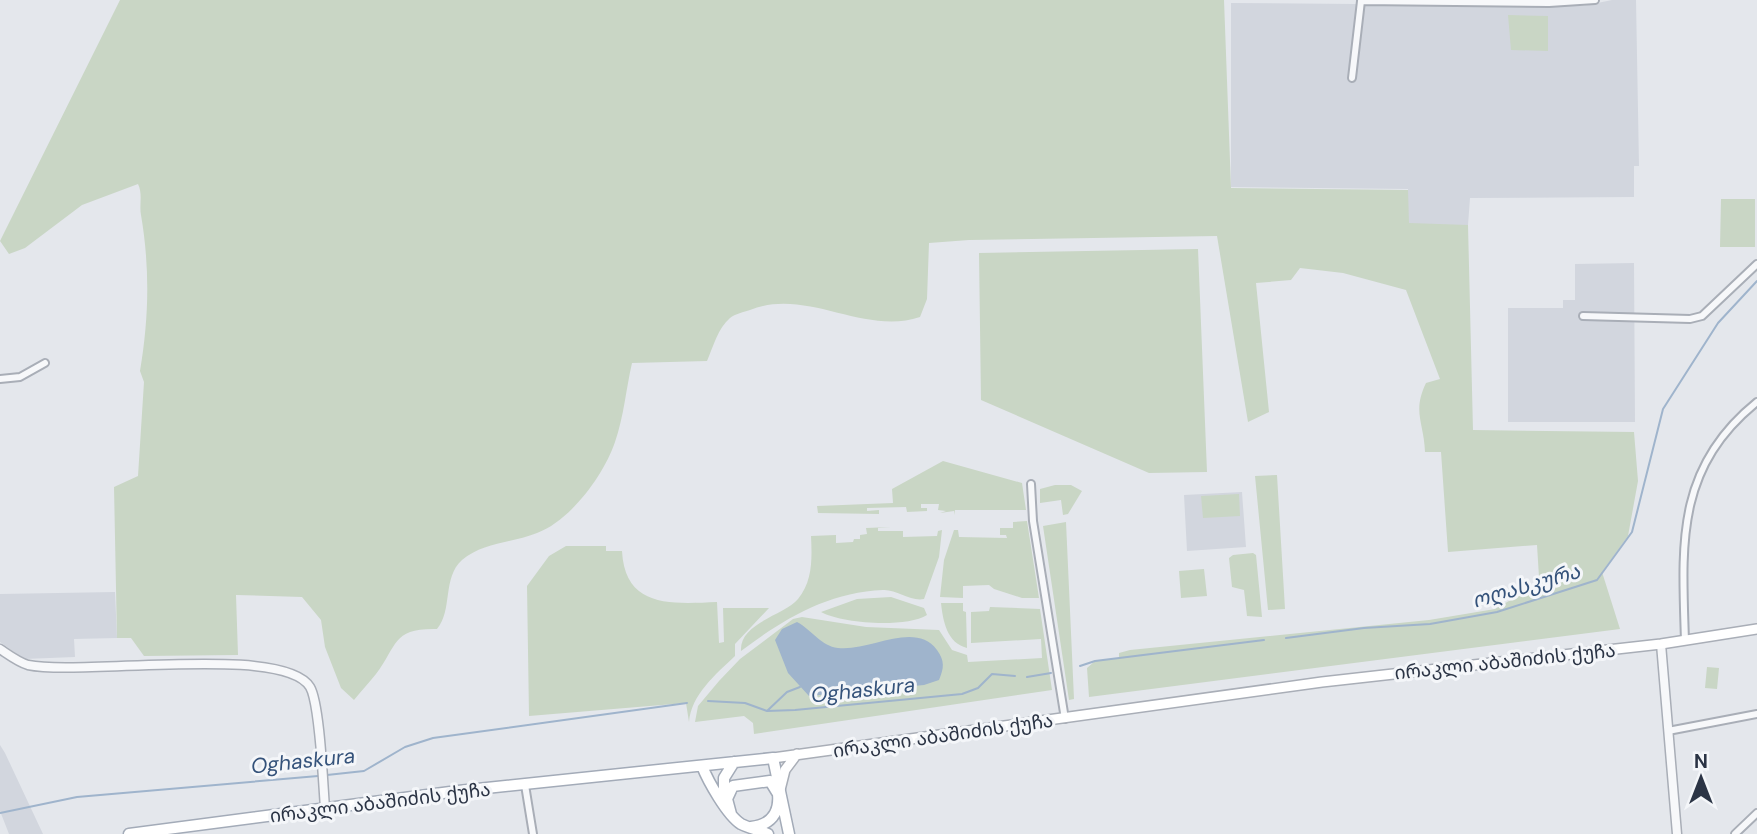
<svg xmlns="http://www.w3.org/2000/svg" width="1757" height="834" font-family="'DM Sans','Noto Sans Georgian',sans-serif">
  <rect width="100%" height="100%" fill="#e4e7ec"/>
  <path fill="#d2d6de" d="M1612,0H1636L1639,166H1634V197L1470,198L1468,225H1408V189L1231,187V3L1583,6Z
    M1634,263L1635,422H1508V308H1563V300H1575V264Z
    M1242,492L1246,547L1187,551L1184,495Z
    M115,592L117,638L74,639L75,657L24,659L0,642V594Z
    M0,745L5,753L43,834H9L0,811Z"/>
  <path fill="#c9d6c5" d="M120,0H1224L1231,188L1408,190L1409,223L1468,225L1473,430L1634,432L1638,481L1628,536L1602,572L1620,629L1089,697L1087,668L1095,661L1119,658V653L1130,650L1429,620L1495,609L1523,593H1540L1537,545L1448,552L1441,452H1425C1424,422 1412,412 1426,383L1440,379L1406,290L1343,273L1300,268L1291,280L1256,283L1269,412L1248,422L1217,236L969,240L929,243L927,299L920,317C864,336 806,287 750,310C744,312 735,314 730,318C718,328 713,347 707,361L632,363C626,389 624,416 615,442C604,475 570,521 537,533C512,543 483,542 462,560C442,578 453,610 437,629C392,628 398,645 376,674C369,683 361,691 354,700L341,688L325,647L321,620L302,597L236,595L238,655L144,656L131,638H117L114,487L138,476L144,382L140,371C149,318 150,268 141,215C139,205 143,194 138,184L82,205L25,248L9,254L0,241Z
    M1508,15L1548,16V51L1511,50Z
    M1721,199H1755V247H1720Z
    M1198,249L1207,472L1149,473L981,400L979,253Z
    M943,461L1022,483L1026,510H955L954,515V511L940,513L946,511L938,510L939,504H921V508H927V511L907,512L906,507L867,508V511L879,510V514L818,513L817,506L893,503L892,489Z
    M1277,475L1285,609L1268,610L1255,476Z
    M1055,485H1071L1082,491L1068,514L1063,515L1061,500L1040,503V489Z
    M1239,494L1240,516L1203,518L1201,496Z
    M1027,521L1039,598H1022L994,589L989,585L963,586V598L940,597L944,560L954,530H958L959,537L1007,538L1006,535H1000V528H1013V522Z
    M1066,522L1074,699L1069,700L1043,526Z
    M891,527L878,528V531H903V537L937,536L938,531L942,530L939,557L924,599C911,602 896,589 883,590C828,592 782,620 741,651C739,623 785,615 798,599C813,581 812,558 811,536L836,535V543L853,542L854,539H860V535L867,534L866,528Z
    M566,546H606V551H622C625,608 671,604 717,602L719,643L724,642L723,608H769L735,644V656C716,674 691,695 689,722L686,703L529,716L527,586L549,556Z
    M1253,553L1256,555L1262,617L1247,616L1244,590L1232,587L1229,558L1233,555Z
    M1204,569L1207,596L1181,598L1179,571Z
    M891,597L924,608L927,615C906,628 843,624 821,612L857,599Z
    M941,603H963V611L966,612L967,648C947,643 943,621 941,603Z
    M990,607L1040,609L1052,690L754,734L753,723L744,716L695,722L698,706L719,681L740,659L793,619L802,617L866,627L939,630L952,650L967,655L968,662L1042,658L1041,639L971,643V612L989,611Z
    M1707,667L1719,668L1717,689L1705,688Z"/>
  <path fill="#9fb4cc" d="M797,622C812,630 821,646 838,648C869,652 915,620 937,650C945,661 944,668 939,680L924,685L809,696L788,673L775,640L782,629Z"/>
  <g fill="none" stroke-linecap="round" stroke-linejoin="round">
    <path stroke="#9fb4cc" stroke-width="2" d="M1286,638L1364,628L1430,624L1497,612L1597,580L1632,532L1663,409L1718,323L1757,281
      M1080,666L1095,661L1264,640
      M1027,677L1051,673
      M708,701L745,703L767,711L795,710L962,694L978,688L992,674L1015,676
      M767,711L787,692L800,687
      M327,775L364,771L405,747L433,738L687,703
      M0,813L77,797L318,776"/>
    <g stroke="#a9aeb7" stroke-width="10">
      <path id="minor" d="M1361,1L1549,3L1595,0
        M1352,78L1361,1
        M1583,316L1690,319L1702,316L1757,264
        M0,379L20,377L45,363
        M1031,484L1033,521L1065,719
        M1685,641C1682,545 1675,468 1757,402
        M1668,731L1757,714
        M525,785L533,834
        M1735,834L1757,813"/>
    </g>
    <g stroke="#a9aeb7" stroke-width="11">
      <path id="tertiary" d="M1661,644L1677,834
        M0,649C9,655 18,662 28,665C82,676 284,644 310,687C320,704 323,784 325,808"/>
    </g>
    <g stroke="#a9aeb7" stroke-width="12">
      <path id="secondary" d="M773,758L1322,682L1661,644L1757,629
        M780,790L785,770L797,754"/>
    </g>
    <g stroke="#a3abb8" stroke-width="13">
      <path id="primary" d="M702,766C708,781 727,815 741,824C749,828 759,830 768,834
        M724,800V778L734,762
        M731,814L727,799L733,786L770,781L778,794C780,814 770,825 751,827
        M129,834L458,791L773,758L789,834"/>
    </g>
    <use href="#minor" stroke="#f7f8fa" stroke-width="6"/>
    <use href="#tertiary" stroke="#f7f8fa" stroke-width="8"/>
    <use href="#secondary" stroke="#fff" stroke-width="9"/>
    <use href="#primary" stroke="#fff" stroke-width="10"/>
  </g>
  <g text-anchor="middle" stroke-width="6" stroke-linejoin="round" paint-order="stroke">
    <g font-size="19" fill="#2b3445" stroke="#f4f6f9">
      <text transform="translate(1505 661) rotate(-6)" y="7">ირაკლი აბაშიძის ქუჩა</text>
      <text transform="translate(943 735) rotate(-8)" y="7">ირაკლი აბაშიძის ქუჩა</text>
      <text transform="translate(380 802) rotate(-7)" y="7">ირაკლი აბაშიძის ქუჩა</text>
    </g>
    <g font-size="21" font-style="italic" fill="#34527a" stroke="#f4f6f9">
      <text transform="translate(1526 586) rotate(-16)" y="7">ოღასკურა</text>
      <text transform="translate(863 690) rotate(-6)" y="7">Oghaskura</text>
      <text transform="translate(303 761) rotate(-6)" y="7">Oghaskura</text>
    </g>
  </g>
  <g transform="translate(1701 778)" stroke="#f4f6f9" stroke-width="5" paint-order="stroke">
  <path d="M0-5L12 26L0 18L-12 26Z" fill="#2b3445"/>
  <text y="-10" font-size="19" font-weight="bold" text-anchor="middle" fill="#2b3445">N</text>
  </g>
</svg>
